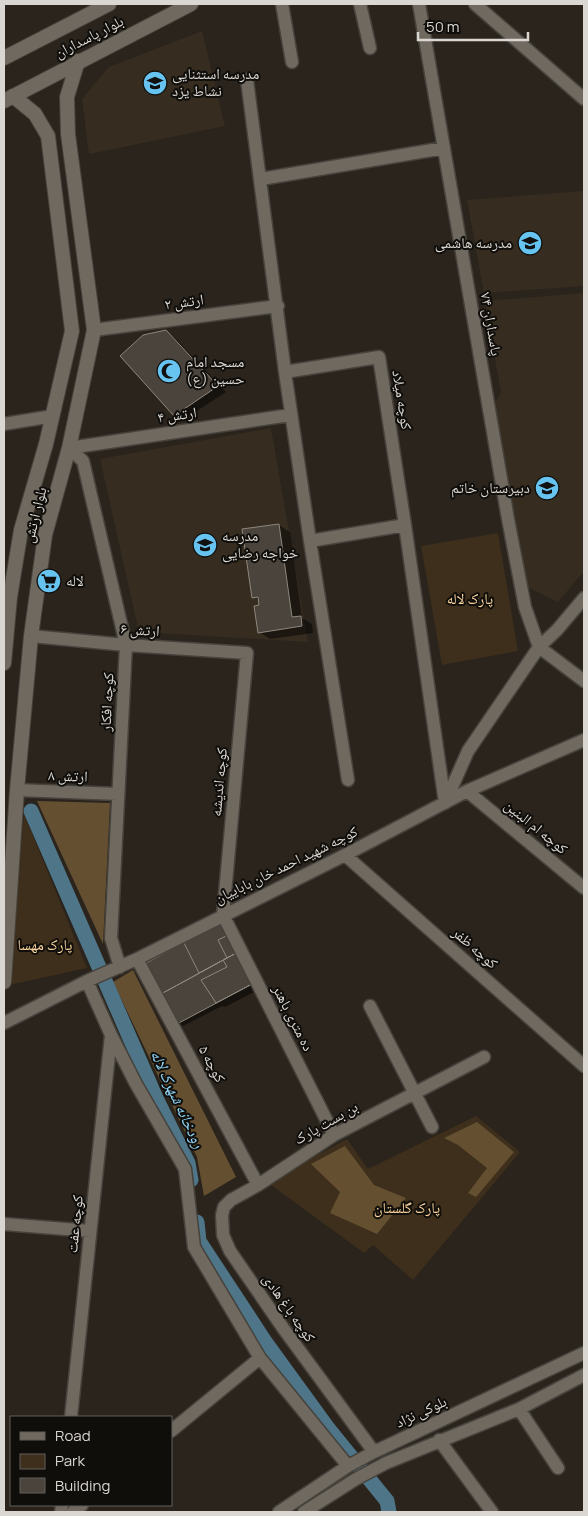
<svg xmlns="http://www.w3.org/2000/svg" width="588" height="1516" font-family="Manrope,'Noto Naskh Arabic',sans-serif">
  <rect width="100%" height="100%" fill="#2a241d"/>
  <path fill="#362d20" d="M202,31L225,126L89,154L82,99L109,67Z
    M584,191V286L484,293L467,200Z
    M584,293V571L558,602L527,587L494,404L501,393L485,301Z
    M271,428L308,642L139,632L100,459Z"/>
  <path fill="#3d2f1b" d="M498,533L518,651L442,665L421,546Z
    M24,814L87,968L9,985Z
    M476,1116L520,1152L413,1280L373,1245L364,1253L267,1182L347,1139L368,1169Z"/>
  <path fill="#645031" d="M37,801L110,803L103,944Z
    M133,970L236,1177L204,1196L197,1157L113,982Z
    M477,1122L514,1152L476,1197L468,1193L487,1168L458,1145L444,1138Z
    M345,1146L374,1185L406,1198L377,1234L330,1213L340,1192L311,1164Z"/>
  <path fill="#0007" d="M165,332L174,337L226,392L183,420L175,415Z
    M279,525L290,532L302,618L312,624L313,633L270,639L259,632L260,600L253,597Z
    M222,924L262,988L225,1007L222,1006L183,1026L178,1023Z"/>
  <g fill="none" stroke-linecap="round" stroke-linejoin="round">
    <path stroke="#4e7588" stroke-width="15" d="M31,811L156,1098L188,1163L191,1180
      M197,1222L199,1241L266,1343L327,1427L387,1501L389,1512"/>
  </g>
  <path fill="#4a443c" stroke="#8e877d" d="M166,330L218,386L174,416L120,356L143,335Z
    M279,524L292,617L301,616L302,626L258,633L254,606L259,605L258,597L252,598L242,529Z
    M222,922L238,952L161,994L146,966L148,962Z
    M222,922L228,935L218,940L227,958L199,973L184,943Z
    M238,952L254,983L177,1024L161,994Z
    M238,952L254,983L216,1003L201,980L227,967L223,960Z"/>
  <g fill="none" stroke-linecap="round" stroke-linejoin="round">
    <g stroke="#46423c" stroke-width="15">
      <path id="minor" d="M282,4L292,62
        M360,4L370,48
        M419,4L508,519L525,607L539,647
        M475,4L584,99
        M247,80L285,372L379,357L405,525L445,803
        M261,179L444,148
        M94,330L278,306
        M285,372L310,541L348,780
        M4,424L53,416
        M69,448L83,461L126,645L111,938L120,967
        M69,448L290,415
        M310,541L405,525
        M31,636L126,645L247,653L223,915L334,1135
        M539,647L584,681
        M17,790L118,794
        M467,791L584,888
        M445,803L468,751L539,647L557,630L584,598
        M345,855L584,1066
        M137,959L258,1185
        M87,981L111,1035L136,1084L185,1169L194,1247L260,1358L348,1466
        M370,1006L432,1127
        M4,1023L87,981L137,959L345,855L467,791L584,740
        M4,1224L90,1231
        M519,1409L558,1468
        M71,1417L111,1035
        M171,1431L260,1358
        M439,1440L492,1512
        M374,1452L283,1328L230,1251L223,1235L222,1215L224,1207L231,1200L258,1185L334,1135L484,1057
        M61,1512L62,1505
        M73,1512L82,1505
        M279,1512L348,1466L374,1452L584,1353
        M304,1512L356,1479L386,1463L519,1409L584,1375"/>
    </g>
    <g stroke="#46423c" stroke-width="16">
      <path id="tertiary" d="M4,663L10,597L21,530L46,444L72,331L48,136L35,114L13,96
        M4,982L17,790L31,636L45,535L69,448L94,330L68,134L67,97L78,61"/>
    </g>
    <g stroke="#46423c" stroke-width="16">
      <path id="secondary" d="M4,58L109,4
        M4,101L191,4"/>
    </g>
    <use href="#minor" stroke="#6f695f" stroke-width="12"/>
    <use href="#tertiary" stroke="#6f695f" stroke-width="14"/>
    <use href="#secondary" stroke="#6f695f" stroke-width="14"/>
  </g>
  <defs>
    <g id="school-disc" transform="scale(1.25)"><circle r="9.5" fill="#67c4f0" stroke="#100e0b"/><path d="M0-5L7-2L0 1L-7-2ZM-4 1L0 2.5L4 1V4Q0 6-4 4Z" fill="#111"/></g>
    <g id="mosque-disc" transform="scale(1.25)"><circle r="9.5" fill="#67c4f0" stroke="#100e0b"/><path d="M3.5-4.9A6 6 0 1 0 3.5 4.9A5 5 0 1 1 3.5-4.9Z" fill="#111"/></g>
    <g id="supermarket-disc" transform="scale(1.25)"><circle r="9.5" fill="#67c4f0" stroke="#100e0b"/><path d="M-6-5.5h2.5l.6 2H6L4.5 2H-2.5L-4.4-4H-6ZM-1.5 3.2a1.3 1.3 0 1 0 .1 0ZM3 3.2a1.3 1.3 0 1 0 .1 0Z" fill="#111"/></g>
  </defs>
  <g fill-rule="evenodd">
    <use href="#school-disc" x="155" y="83"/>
    <use href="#school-disc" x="530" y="243"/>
    <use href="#mosque-disc" x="169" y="371"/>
    <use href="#school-disc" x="547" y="488"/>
    <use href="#school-disc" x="205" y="545"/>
    <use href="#supermarket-disc" x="49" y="581"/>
  </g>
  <g text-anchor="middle" stroke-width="4" stroke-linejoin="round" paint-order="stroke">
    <g font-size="15" fill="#dad6d1" stroke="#100e0b">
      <text transform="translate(89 37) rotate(-27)" y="5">بلوار پاسداران</text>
      <text transform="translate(184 302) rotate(-8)" y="5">ارتش ۲</text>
      <text transform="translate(491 324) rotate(80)" y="5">پاسداران ۷۴</text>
      <text transform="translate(402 400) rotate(81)" y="5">کوچه میلاد</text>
      <text transform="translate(177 415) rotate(-8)" y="5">ارتش ۴</text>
      <text transform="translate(35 515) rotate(-76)" y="5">بلوار ارتش</text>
      <text transform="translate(140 630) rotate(4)" y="5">ارتش ۶</text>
      <text transform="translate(107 702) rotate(-87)" y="5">کوچه افکار</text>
      <text transform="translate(68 776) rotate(2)" y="5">ارتش ۸</text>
      <text transform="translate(219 782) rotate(-85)" y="5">کوچه اندیشه</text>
      <text transform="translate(536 827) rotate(39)" y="5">کوچه ام البنین</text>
      <text transform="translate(286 865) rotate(-26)" y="5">کوچه شهید احمد خان باباییان</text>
      <text transform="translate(475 948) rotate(41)" y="5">کوچه ظفر</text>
      <text transform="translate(293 1018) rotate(63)" y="5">ده متری باهنر</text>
      <text transform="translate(212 1064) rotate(62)" y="5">کوچه ۵</text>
      <text transform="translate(326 1123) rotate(-30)" y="5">بن بست پارک</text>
      <text transform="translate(75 1224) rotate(-84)" y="5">کوچه عفت</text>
      <text transform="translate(289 1308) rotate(55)" y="5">کوچه باغ هادی</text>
      <text transform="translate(421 1412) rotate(-25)" y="5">بلوکی نژاد</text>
    </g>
    <g font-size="15" fill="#dad6d1" stroke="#100e0b" text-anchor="start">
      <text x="172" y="79">مدرسه استثنایی<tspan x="172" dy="17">نشاط یزد</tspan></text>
      <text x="512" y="248" text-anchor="end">مدرسه هاشمی</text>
      <text x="186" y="367">مسجد امام<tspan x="186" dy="17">حسین (ع)</tspan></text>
      <text x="530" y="493" text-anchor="end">دبیرستان خاتم</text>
      <text x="222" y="541">مدرسه<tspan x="222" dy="17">خواجه رضایی</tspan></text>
      <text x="66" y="586">لاله</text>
    </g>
    <g font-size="15" fill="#fcd69e" stroke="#100e0b">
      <text x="470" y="604">پارک لاله</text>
      <text x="45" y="950">پارک مهسا</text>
      <text x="407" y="1213">پارک گلستان</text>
    </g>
    <g font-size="16" font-style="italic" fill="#8ed2f4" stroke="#100e0b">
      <text transform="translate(178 1099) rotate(65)" y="6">رودخانه شهرک لاله</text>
    </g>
  </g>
  <rect width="588" height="1516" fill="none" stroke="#dad6d1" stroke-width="10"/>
  <rect x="10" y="1416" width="162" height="90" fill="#100e0b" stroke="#615e5a"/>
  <rect x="20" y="1432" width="25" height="8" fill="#6f695f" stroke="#615e5a"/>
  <text x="55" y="1441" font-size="15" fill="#dad6d1">Road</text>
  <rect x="20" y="1454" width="25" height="15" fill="#3d2f1b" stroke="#615e5a"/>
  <text x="55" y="1466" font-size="15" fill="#dad6d1">Park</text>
  <rect x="20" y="1478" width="25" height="15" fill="#4a443c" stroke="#615e5a"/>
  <text x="55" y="1491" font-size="15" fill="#dad6d1">Building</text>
  <path d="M418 32v8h110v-8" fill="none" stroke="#dad6d1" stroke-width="2.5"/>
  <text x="426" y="32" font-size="15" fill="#dad6d1" stroke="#100e0b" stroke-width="4" paint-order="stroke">50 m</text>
</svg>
